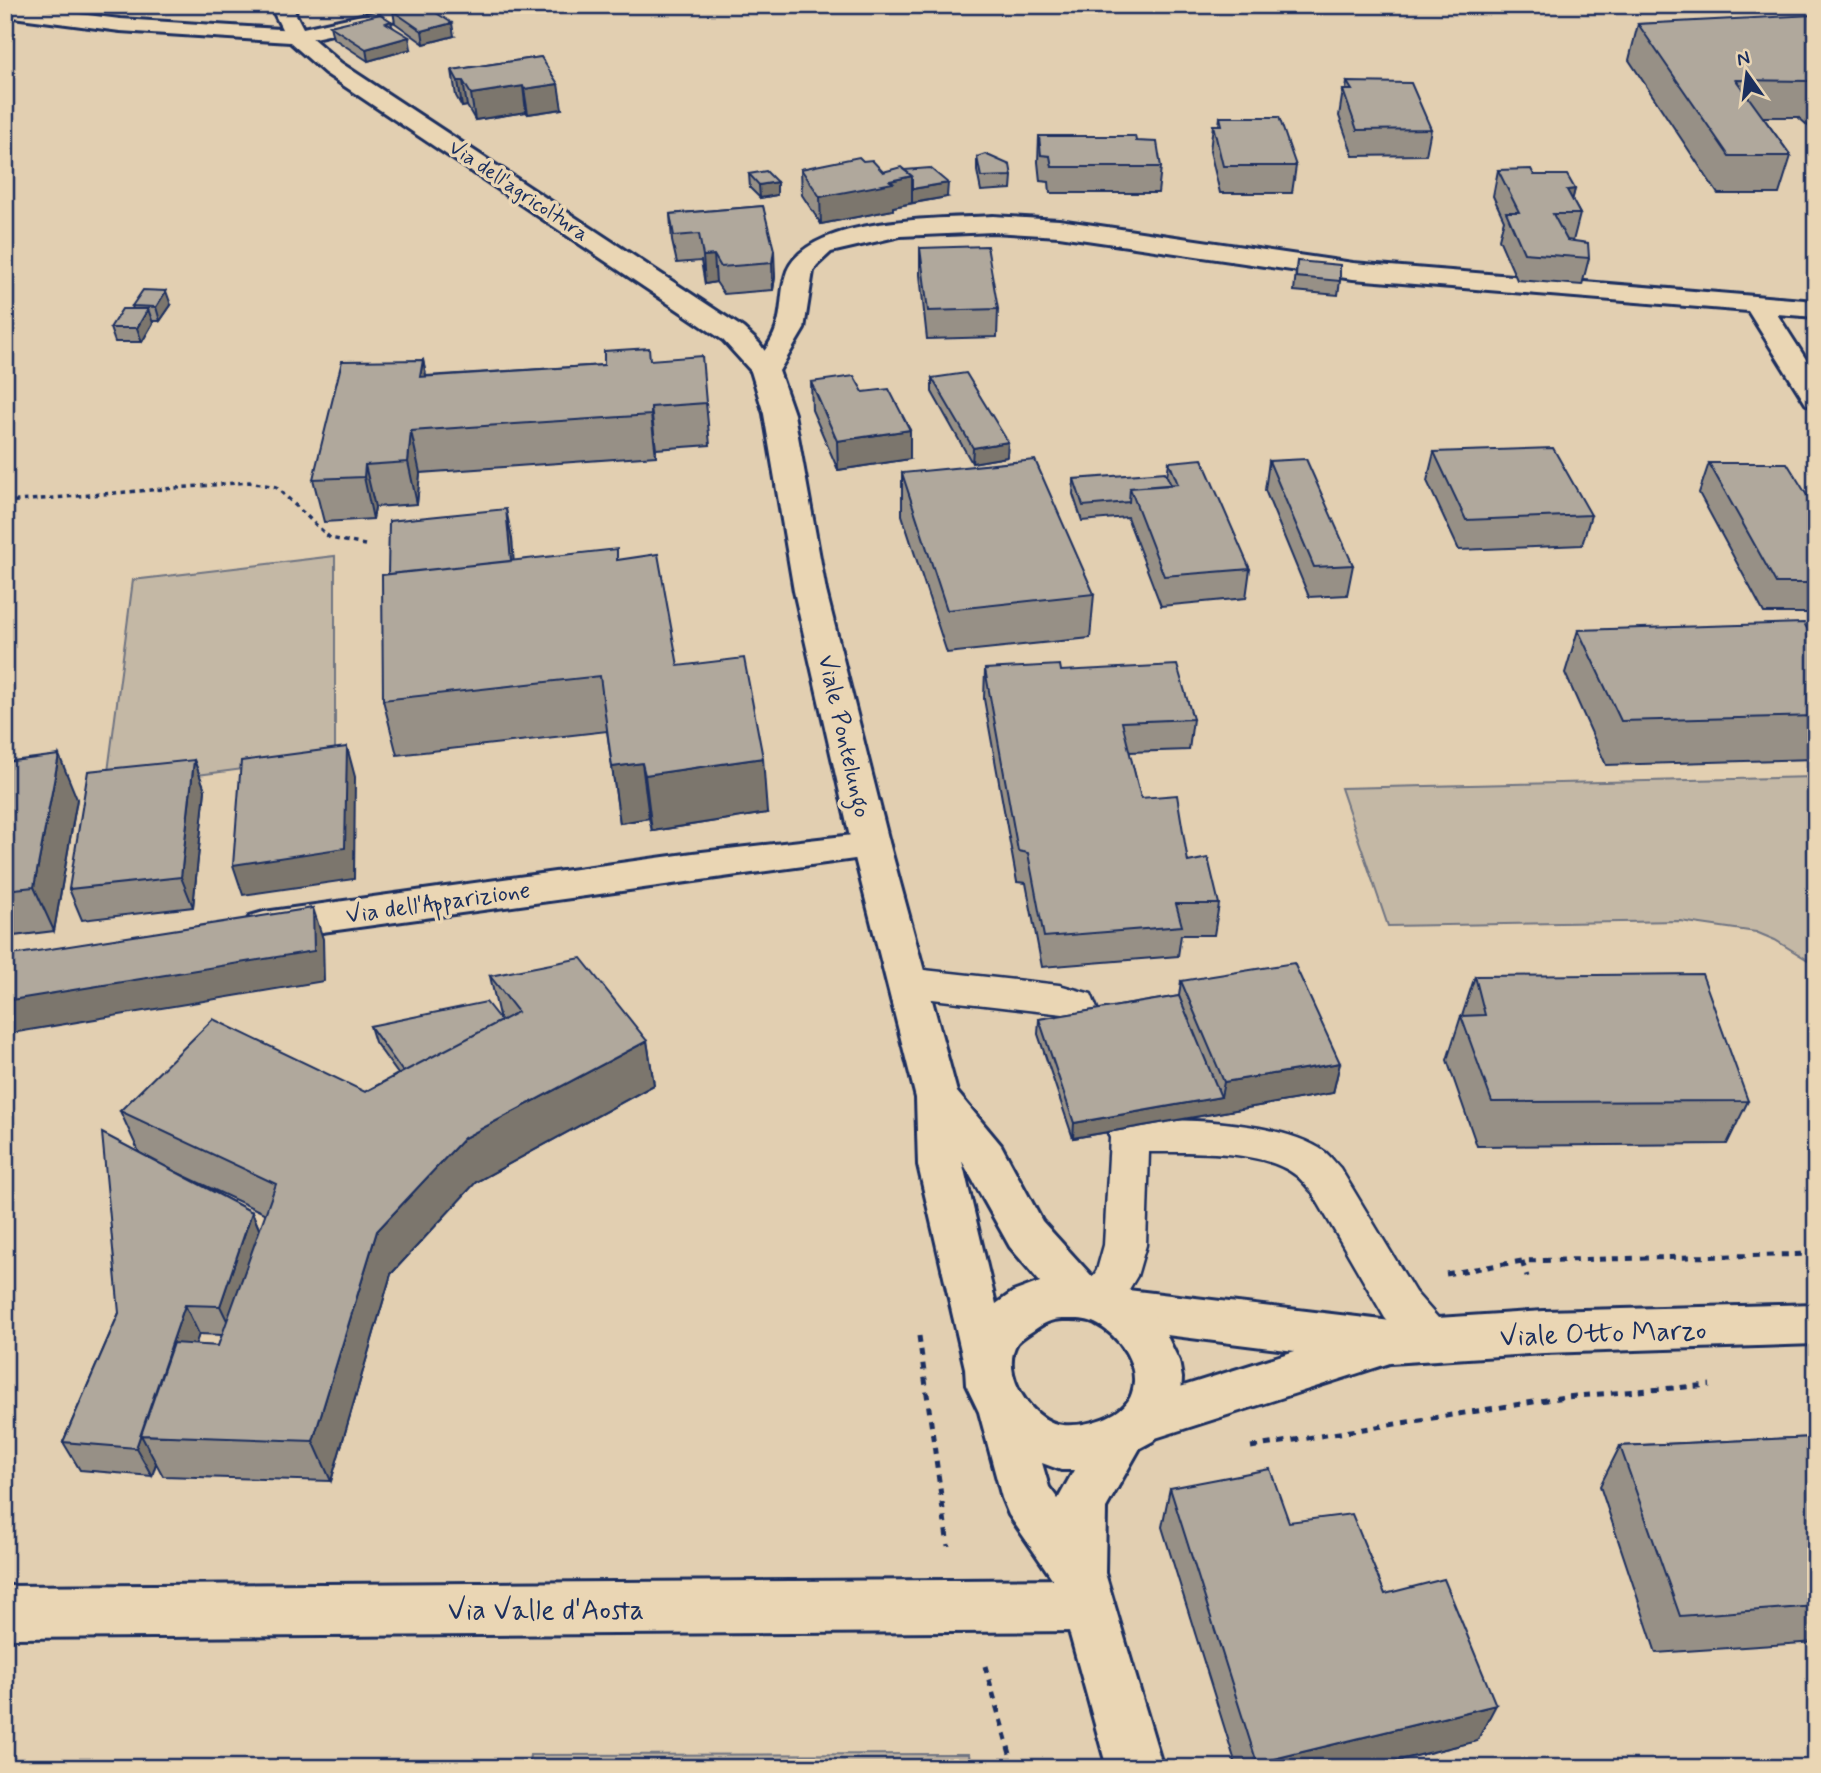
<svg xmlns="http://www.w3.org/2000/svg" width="1821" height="1773" font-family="Mynerve,sans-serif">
  <rect width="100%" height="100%" fill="#e2cfb1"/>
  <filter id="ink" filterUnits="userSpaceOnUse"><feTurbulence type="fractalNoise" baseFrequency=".0143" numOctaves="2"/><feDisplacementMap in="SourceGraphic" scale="14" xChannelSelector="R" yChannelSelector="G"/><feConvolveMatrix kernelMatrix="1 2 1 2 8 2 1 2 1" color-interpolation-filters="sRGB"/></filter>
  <g filter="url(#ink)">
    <path fill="#c4b8a5" stroke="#707482" stroke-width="2" d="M335,556V757L106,787L133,580Z
      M1816,777V965L1775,940L1756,932L1680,921L1388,926L1341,788Z
      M969,1754L971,1768H528L530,1755Z"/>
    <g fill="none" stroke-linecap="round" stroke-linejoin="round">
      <g stroke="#1b2f5e" stroke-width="5">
        <path id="service" d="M906,968L1059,985L1091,994L1143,1121C1191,1118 1286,1123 1325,1152C1331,1157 1335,1163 1340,1168L1415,1292L1446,1327L1453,1340L1446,1353L1431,1359L1416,1353L1385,1318L1312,1192C1307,1187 1302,1180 1297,1176C1264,1149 1190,1152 1149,1152L1146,1245L1137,1276L1113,1316L1098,1321L1083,1316L1077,1303L1097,1270L1104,1245L1110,1138L1063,1014L906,996L893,992L888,982L893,972Z"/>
      </g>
      <g stroke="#1b2f5e" stroke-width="6">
        <path id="minor" d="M270,5H291L303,28L407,5H447L444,9L437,11L296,42L288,41Z
          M993,216L1059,220L1353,263L1816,301V317L1777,314L1816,375V407L1806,404L1748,311L1353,279L1059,236L993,232L900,236L831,252L817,265L813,271L804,329L779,371L775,377L765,379L755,377L751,371C759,358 771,344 776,329C783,311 780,289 787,271C810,216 942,219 993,216Z
          M871,833L884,837L890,846L884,855L264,940L250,936L244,926L250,916L264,912L693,853Z
          M1111,1288L1391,1321L1544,1311L1816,1304V1344L1544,1353L1390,1363L1143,1442L1126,1436L1118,1420L1126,1404L1295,1351L1111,1328L1094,1322L1088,1308L1094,1294Z
          M1087,1579L1106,1587L1113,1605L1106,1623L1087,1631L5,1638V1586Z"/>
      </g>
      <g stroke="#1b2f5e" stroke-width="6">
        <path id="tertiary" d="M5,5L120,19L296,30L304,31L341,63L743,328L759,343L779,371L794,414L826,591L890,846L957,1092L1001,1145L1042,1221L1098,1283L1126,1293L1154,1315L1164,1330L1179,1361L1182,1378L1181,1395L1167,1426L1153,1441L1140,1448L1106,1508L1105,1573L1163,1768H1107L1056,1584L1009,1515L1002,1498L979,1412L966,1385L965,1368L918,1165L916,1098L852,846L794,591L764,414L751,371L723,340L325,73L290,42L120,31L5,16ZM962,1161L1010,1247L1040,1282L1013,1292L996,1304ZM1063,1319C1073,1319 1086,1318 1095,1323C1119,1335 1141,1365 1132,1393C1125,1417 1084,1427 1063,1425C1031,1422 999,1372 1017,1343C1021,1338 1028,1334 1034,1330C1044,1323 1051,1319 1063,1319ZM1042,1463L1061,1470H1074L1058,1499L1049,1487Z"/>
      </g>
      <path stroke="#1b2f5e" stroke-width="3.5" stroke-dasharray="4.5 4.5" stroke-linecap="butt" d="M5,502L249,482L276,487L330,538L365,545"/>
      <path stroke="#1b2f5e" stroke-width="5" stroke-dasharray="7 7" stroke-linecap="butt" d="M1522,1261L1527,1277
        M1446,1274L1522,1261L1816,1254
        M919,1336L948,1546
        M1251,1447L1565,1397L1710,1385
        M985,1666L1014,1768"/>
      <use href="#service" fill="#ead6b4" fill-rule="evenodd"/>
      <use href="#minor" fill="#ead6b4" fill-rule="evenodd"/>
      <use href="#tertiary" fill="#ead6b4" fill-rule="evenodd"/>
    </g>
    <path fill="#979086" stroke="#1b2f5e" stroke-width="2" fill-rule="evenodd" d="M393,11L454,36L424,44L395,23Z
      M1816,18V133L1798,117H1763L1791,156L1779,194H1718L1629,60L1638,24Z
      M391,21L392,26L411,49L368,61L333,38L330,26Z
      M541,57L562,109L528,114L526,112L475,120L467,106L462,107L456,96L452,70Z
      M1347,82L1431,129L1426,155L1353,156L1339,116L1343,90H1346Z
      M1220,117L1296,166L1292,193H1220L1210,151L1213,125H1219Z
      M1039,136L1136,141L1161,167L1158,193H1050L1049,182L1040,181L1038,162Z
      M977,157L1012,176L1011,189L981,191L977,171Z
      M863,161L883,172L947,197L893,207V210L821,224L802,195L801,169Z
      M1498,170L1534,175L1575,189L1572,200L1580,214L1573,241L1589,258L1582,285L1517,280L1499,239L1504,220L1493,196Z
      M749,174L777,182V195L760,198L750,188Z
      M763,206L775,277L773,290L724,294L716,282L705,284L701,261L677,263L672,241L670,214Z
      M920,248L998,309L997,337L927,339L920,275Z
      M1297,261L1340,281L1338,295L1294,291Z
      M171,305L160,321H152L153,323L142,342H115L110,328L133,309L132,306Z
      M423,360L426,376L604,365L706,403L710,445L656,449V456L420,473L417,504L375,507L373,519L324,522L313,479Z
      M932,378L1007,457L972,463L932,392Z
      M811,382L863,392L910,459L838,470L812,410Z
      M1434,452L1591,515L1582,545L1459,550L1427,481Z
      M1269,461L1353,565L1347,595L1309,597L1265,490Z
      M1169,462L1250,569L1246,598L1161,606L1127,517L1082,521L1073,494L1074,479L1167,477Z
      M1709,463L1816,510V613H1764L1699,493Z
      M902,473L1094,594L1090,638L947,653L902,515Z
      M512,539L513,561L618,560L678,666L767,813L652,831L649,818L620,823L607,731L397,755L383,700L388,574Z
      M1578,630L1816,644V759L1606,765L1565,673Z
      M985,669L1061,671L1193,719L1189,750L1129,752L1141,798L1219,904L1214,935H1181L1178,956L1042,967L1026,883L1017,882L984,699Z
      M194,760L205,790L193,907L82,920L69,889Z
      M5,762L77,799L54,931L5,937Z
      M490,976L647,1041L654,1085L476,1182L391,1274L331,1481L163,1476L156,1463L152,1476L80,1470L63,1442L119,1313L139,1152L120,1111L365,1092L398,1074L375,1042L370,1026L500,1020ZM176,1172L266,1214L260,1231L252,1212ZM199,1334L222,1335L218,1346L195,1345Z
      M1475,976L1748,1101L1727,1144L1477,1146L1447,1060L1461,1016H1462Z
      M1181,981L1340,1063L1333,1093L1073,1138L1038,1034L1039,1019L1179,996Z
      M1816,1437V1642L1656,1653L1600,1486L1620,1446Z
      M1170,1488L1289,1522L1385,1594L1477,1741L1367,1768H1237L1162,1527Z"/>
    <path fill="#7b766d" stroke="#1b2f5e" stroke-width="2" d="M452,23L454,36L424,44L422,31Z
      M409,37L411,49L368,61L366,49Z
      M458,81H463L467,106L462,107Z
      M558,84L562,109L528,114L524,89Z
      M523,86L526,112L475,120L471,94Z
      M912,176V203L893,207V210L821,224L820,197Z
      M777,182V195L760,198L759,185Z
      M948,183L947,197L912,203V189Z
      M1575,189L1569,214L1567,190Z
      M774,250L775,277L773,290L772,263Z
      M714,255L716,282L705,284L703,256Z
      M166,291L171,305L160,321L156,307Z
      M148,309L153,323L142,342L137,328Z
      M423,360L431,401L420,377Z
      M651,407L656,449V456L651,415Z
      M910,430V459L838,470L837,441Z
      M411,431L420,473L417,504L408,462Z
      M1008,442L1007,457L972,463L973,448Z
      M365,465L375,507L373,519L364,477Z
      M506,509L512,539L518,616L513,586Z
      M347,747L355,777L354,879L243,895L233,865Z
      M59,755L77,799L54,931L34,887Z
      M763,758L767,813L652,831L645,775Z
      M194,760L205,790L193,907L181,877Z
      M642,763L649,818L620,823L612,767Z
      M313,908L323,939L324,981L5,1034V1001Z
      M647,1041L654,1085L476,1182L391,1274L331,1481L313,1441L377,1231L464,1138Z
      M1340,1063L1333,1093L1073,1138L1074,1123L1221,1097L1224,1082Z
      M252,1212L264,1241L234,1335L220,1306Z
      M185,1305L199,1334L165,1436L141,1435L156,1463L152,1476L136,1448Z
      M1496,1705L1477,1741L1367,1768H1256L1257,1763Z"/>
    <path fill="#b0a89c" stroke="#1b2f5e" stroke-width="2" d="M417,5H424L452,23L422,31L393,11Z
      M380,14L391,21L386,23L409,37L366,49L330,26Z
      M1813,15L1816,18V86L1810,81L1736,80L1791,156H1729L1638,24Z
      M541,57L558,84L524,89L523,86L471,94L463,81H458L452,70Z
      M1347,82L1411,83L1431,129L1357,130L1343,90H1352Z
      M1220,117H1279L1296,166H1223L1213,125H1222Z
      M1039,136H1135L1136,141L1157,142L1161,167H1052L1050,156L1041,155Z
      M985,154L1010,165L1012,176L981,177L977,157Z
      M859,157L863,161L872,160L883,172L901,167L912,176L890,181L893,183L820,197L801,169Z
      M930,168L948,183L912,189V176L904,170Z
      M1531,169L1534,175H1567L1575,189L1567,190L1580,214H1553L1567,240L1588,243L1589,258L1524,253L1506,212H1519L1498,170Z
      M766,171L777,182L759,185L749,174Z
      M763,206L774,250L772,263L721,267L714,255L703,256L699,234L674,236L670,214Z
      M987,246L998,309L928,311L920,248Z
      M1297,261L1340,265V281L1296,277Z
      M143,290L166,291L156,307L132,306Z
      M122,309H148L137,328H110Z
      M649,348L650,360L702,356L706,403L651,407V415L411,431L408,462L365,465L364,477L313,479L342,361L423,360L420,377L604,365V351Z
      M966,373L1008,442L973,448L932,378Z
      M854,376L863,392L889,389L910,430L837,441L811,382Z
      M1553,448L1591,515L1466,520L1434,452Z
      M1202,459L1250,569L1164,576L1130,488L1178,484L1169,462Z
      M1306,459L1353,565L1314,567L1269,461Z
      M1035,460L1094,594L947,610L902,473Z
      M1709,463H1787L1816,510V583H1776Z
      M1165,472L1171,485L1130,488L1129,502L1083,506L1074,479Z
      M506,509L511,561L388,574L389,521Z
      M617,549V560L658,554L678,666L744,658L763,758L645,775L642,763L612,767L600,676L383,700L382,575Z
      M1804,623L1816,644V716L1621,721L1578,630Z
      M1060,665L1061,671L1177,665L1193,719L1122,722L1141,798L1177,795L1188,862L1208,858L1219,904H1176L1182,926L1044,937L1028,853L1018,851L985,669Z
      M347,747L345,848L233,865L241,761Z
      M59,755L34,887L5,890V762Z
      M194,760L181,877L69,889L88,771Z
      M313,908L314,951L5,1001V956Z
      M581,958L647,1041L464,1138L377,1231L313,1441L141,1435L173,1343L218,1346L276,1184L120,1111L213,1019L365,1092L518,1012L490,976Z
      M1294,963L1340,1063L1224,1082L1181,981Z
      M1702,974L1748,1101L1492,1102L1461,1016L1485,1015L1475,976Z
      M1179,996L1221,1097L1074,1123L1039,1019Z
      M486,1002L501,1021L403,1072L370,1026Z
      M102,1133L252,1212L220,1306L185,1305L136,1448L63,1442L119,1313Z
      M1816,1437V1606L1680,1616L1620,1446Z
      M1270,1469L1289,1522L1352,1514L1385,1594L1444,1579L1496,1705L1257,1763L1170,1488Z"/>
  </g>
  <g text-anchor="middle" stroke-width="7" stroke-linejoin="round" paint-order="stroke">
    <g font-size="21" fill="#1b2f5e" stroke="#ead6b4">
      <text transform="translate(519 190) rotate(34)" y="7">Via dell'agricoltura</text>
    </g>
    <g font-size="24" fill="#1b2f5e" stroke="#ead6b4">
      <text transform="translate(845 736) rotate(77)" y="8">Viale Pontelungo</text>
      <text transform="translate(438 902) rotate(-8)" y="8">Via dell'Apparizione</text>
    </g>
    <g font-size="28" fill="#1b2f5e" stroke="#ead6b4">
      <text transform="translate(1603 1332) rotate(-2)" y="10">Viale Otto Marzo</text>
      <text x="546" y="1619">Via Valle d'Aosta</text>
    </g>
  </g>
  <rect width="1821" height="1773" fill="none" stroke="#ead6b4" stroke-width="28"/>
  <rect x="14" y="14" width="1793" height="1745" fill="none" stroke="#1b2f5e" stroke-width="2.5" filter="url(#ink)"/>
  <g transform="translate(1747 74) rotate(346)" stroke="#ead6b4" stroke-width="5" paint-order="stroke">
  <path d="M0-5L12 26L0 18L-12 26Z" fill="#1b2f5e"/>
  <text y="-10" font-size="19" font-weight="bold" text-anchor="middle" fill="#1b2f5e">N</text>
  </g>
</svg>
